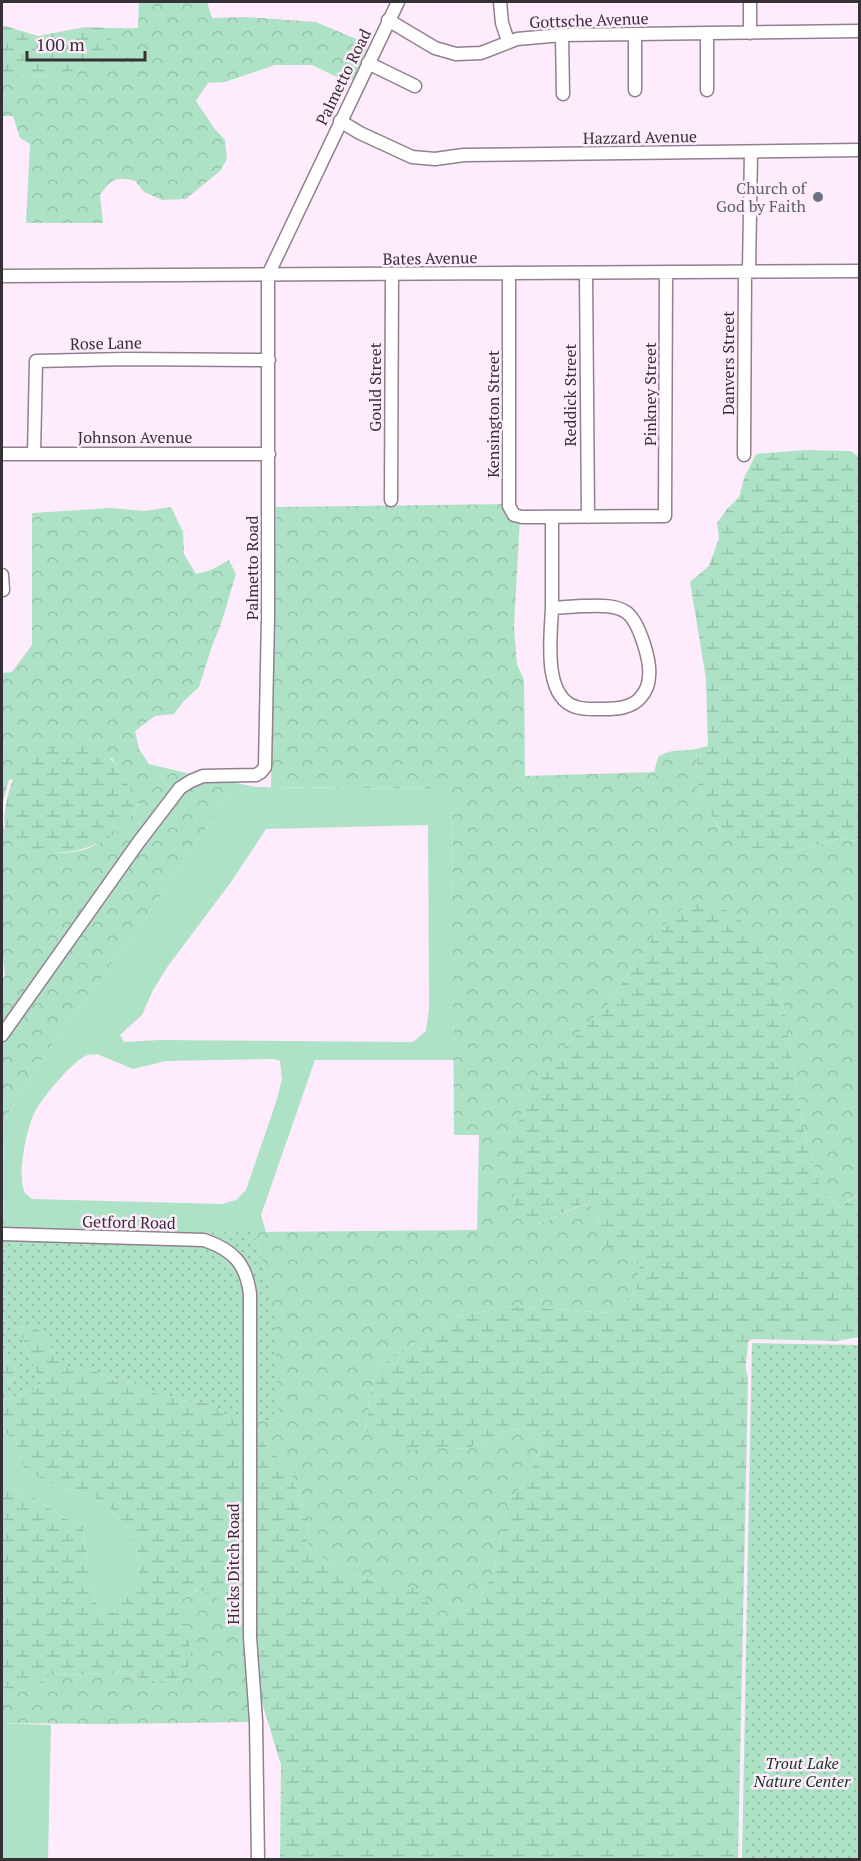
<svg xmlns="http://www.w3.org/2000/svg" width="861" height="1861" font-family="'PT Serif',serif">
  <defs>
    <pattern id="forest-crowns" width="20" height="18" patternUnits="userSpaceOnUse" patternTransform="scale(1.5)"><rect width="20" height="18" fill="#aee2c6"/><path d="M2 6a3 3 0 1 1 6 0M12 15a3 3 0 1 1 6 0" fill="none" stroke="#96c2ab"/></pattern>
    <pattern id="wetland-marsh" width="20" height="14" patternUnits="userSpaceOnUse" patternTransform="scale(1.5)"><rect width="20" height="14" fill="#aee2c6"/><path d="M1 5h8M5 5V1M11 12h8M15 12V8" fill="none" stroke="#96c2ab"/></pattern>
    <pattern id="park-dots" width="8" height="8" patternUnits="userSpaceOnUse" patternTransform="scale(1.5)"><rect width="8" height="8" fill="#aee2c6"/><path d="M2 2h.1M6 6h.1" fill="none" stroke="#96c2ab" stroke-width="1.8" stroke-linecap="round"/></pattern>
  </defs>
  <rect width="100%" height="100%" fill="#feebfb"/>
  <path fill="#aee2c6" fill-rule="evenodd" d="M246,787L452,789L454,1060H315L261,1215L266,1232L103,1233L4,1229L3,1183L4,1121L45,1054L135,933L227,797ZM428,825L429,1008L426,1031L413,1042L159,1040L124,1042L120,1035L142,1015L153,990L168,966L231,882L266,829ZM97,1054L133,1069L166,1061L274,1059L280,1061L282,1079L277,1099L246,1190L236,1200L222,1204L32,1199C32,1199 26,1194 25,1193C16,1176 27,1124 37,1108C45,1095 74,1059 88,1055C91,1054 94,1055 97,1054Z
    M2,1430L16,1441L24,1470L61,1488L81,1491L106,1504L126,1527L137,1551L139,1576L114,1613L99,1616L87,1558L83,1526L65,1518L36,1499L2,1483Z
    M2,1723L51,1725L48,1859H2Z"/>
  <path fill="url(#forest-crowns)" d="M139,2H207L212,18L246,17L316,22L361,41L367,50L355,80L337,77L312,65H275L225,82L208,83L196,101L214,128L225,140L227,159L220,171L186,199L162,200L144,192L135,181C115,176 112,179 100,195L103,223H26L30,144L20,138L13,116H2V81L11,75L60,76L110,31L108,28H138Z
    M508,504L520,517L514,627L517,664L524,680L525,776L654,772L658,757C671,748 681,752 696,749L698,793L722,833L784,854L839,839L859,841V1193L839,1208L819,1183L804,1130L779,979L756,940L656,932L607,1005L563,1048L530,1228L584,1204L597,1209L599,1224L629,1251L639,1266L636,1291L611,1313L514,1306L454,1317L378,1367L369,1399L366,1431L440,1447L465,1449L490,1440L510,1430L530,1428L540,1446L530,1475L508,1504L494,1569L484,1592L467,1610L445,1621L431,1611L411,1588L377,1581L337,1570L307,1543L308,1518L290,1470L261,1440L256,1418L279,1424L269,1283L253,1232L477,1230L479,1135H454L452,789L271,787L276,507Z
    M171,507L183,532L184,554L196,574L211,570L229,560L236,574L221,624L212,646L199,687L184,701L174,714L155,716L135,731L139,749L149,764L194,775L2,1028V983L5,974L2,954V823C10,853 66,859 91,847C111,838 127,823 139,805L112,758L9,780L2,805V673L12,672L32,645V513L111,508L144,511Z
    M216,779L256,787H246L227,797L135,933L45,1054L4,1121L3,1183L4,1229H2V1043L141,846L182,792L204,781Z
    M199,1589C204,1591 211,1592 216,1596C253,1622 249,1681 252,1722L107,1724L2,1723V1702L52,1675L112,1673L131,1674L146,1681L185,1625L182,1600Z"/>
  <path fill="url(#wetland-marsh)" d="M2,25L38,36L85,27L108,28L110,31L112,48L108,56L60,76L11,75L2,81Z
    M806,450L851,451L859,457V841L838,839L784,854L753,848L722,833L698,793L696,749L708,746L706,679L690,582L709,566L719,538L717,523L727,509L739,497L744,478L756,454Z
    M74,745C121,753 116,768 139,804C133,813 127,823 119,830C89,855 36,864 6,833C0,817 12,765 29,756C43,748 58,747 74,745Z
    M692,900L734,913L756,940L779,979L804,1130L819,1183L839,1208L860,1193L859,1337L837,1341L752,1339L748,1342C748,1355 743,1366 748,1377L738,1859H280L281,1765L256,1683L254,1435L261,1440L290,1470L308,1518L307,1543L337,1570L377,1581L423,1590L431,1611L445,1621L467,1610L484,1592L494,1569L508,1503L530,1475L540,1446L530,1428L510,1430L490,1440L465,1449L440,1447L400,1451L366,1431L369,1399L378,1367L454,1317L514,1306L611,1313L636,1291L639,1266L629,1251L606,1246L599,1224L597,1209L583,1204L530,1228L515,1208L512,1155L520,1116L533,1084L563,1048L607,1005L656,932Z
    M34,1326L44,1334L58,1361L95,1371L120,1383L133,1382L142,1389L181,1400L211,1403L246,1430V1648C235,1617 232,1602 198,1589L182,1600L191,1654L187,1672L171,1681H146L131,1674L112,1673L52,1675L2,1702V1483L36,1499L65,1518L83,1526L87,1558L99,1616L114,1612L139,1576L137,1551L126,1527L106,1504L81,1491L61,1488L24,1470L16,1441L2,1430V1404L4,1400L42,1386L18,1328Z
    M2,1351L15,1367L17,1373L15,1378L2,1385Z"/>
  <path fill="url(#park-dots)" d="M253,1232L269,1283L274,1314L279,1425L257,1419L261,1440L254,1435V1294L222,1242L103,1233Z
    M2,1238L203,1245L231,1259L244,1283L246,1430L211,1403L181,1400L142,1389L133,1382L120,1383L95,1371L65,1368L58,1361L44,1334L34,1326L18,1328L42,1386L4,1400L2,1404V1385L15,1378L17,1373L15,1367L2,1351Z
    M752,1343L859,1345V1859H742Z"/>
  <g fill="none" stroke-linecap="round" stroke-linejoin="round">
    <g stroke="#91808f" stroke-width="15">
      <path id="minor" d="M500,2L502,23L508,41
        M750,2V33
        M388,20L435,48L456,54L481,53L517,39L562,35L860,31
        M635,34V90
        M562,35L563,94
        M368,63L415,86
        M707,90V34
        M340,121L360,133L412,157L435,159L464,155L860,150
        M749,271L751,152
        M586,273L588,517
        M509,274V506L514,515L522,517L665,516L666,272
        M2,276L860,271
        M2,454H269
        M34,454L36,361L125,359L269,360
        M744,455L745,271
        M391,500L392,275
        M2,575L3,590
        M582,606C596,606 614,604 626,612C639,621 651,661 649,676C649,683 646,691 641,697C632,708 617,709 604,709C595,709 585,710 576,707C542,697 551,635 552,608Z
        M552,608V517
        M2,1035L138,843L180,788L191,781L203,776L256,775L261,772L265,767L268,617V275L398,2
        M2,1234L204,1240C233,1250 246,1263 250,1294V1637L256,1721L258,1860"/>
    </g>
    <use href="#minor" stroke="#fff" stroke-width="12"/>
  </g>
  <circle fill="#6b7280" stroke="#feebfb" stroke-width="2" cx="818" cy="197" r="6"/>
  <g text-anchor="middle" stroke-width="5" stroke-linejoin="round" paint-order="stroke">
    <g font-size="16" fill="#373036" stroke="#feebfb">
      <text transform="translate(589 20) rotate(-2)" y="6">Gottsche Avenue</text>
      <text transform="translate(343 77) rotate(-64)" y="6">Palmetto Road</text>
      <text transform="translate(640 137) rotate(-1)" y="6">Hazzard Avenue</text>
      <text transform="translate(430 258) rotate(-1)" y="6">Bates Avenue</text>
      <text transform="translate(106 343) rotate(-1)" y="6">Rose Lane</text>
      <text transform="translate(728 363) rotate(-90)" y="6">Danvers Street</text>
      <text transform="translate(375 387) rotate(-90)" y="6">Gould Street</text>
      <text transform="translate(650 394) rotate(-90)" y="6">Pinkney Street</text>
      <text transform="translate(570 395) rotate(-90)" y="6">Reddick Street</text>
      <text transform="translate(493 414) rotate(-90)" y="6">Kensington Street</text>
      <text x="135" y="443">Johnson Avenue</text>
      <text transform="translate(252 568) rotate(-90)" y="6">Palmetto Road</text>
      <text transform="translate(129 1222) rotate(1)" y="6">Getford Road</text>
      <text transform="translate(233 1564) rotate(-90)" y="6">Hicks Ditch Road</text>
    </g>
    <g font-size="16" fill="#5b616d" stroke="#feebfb" text-anchor="end">
      <text x="806" y="194">Church of<tspan x="806" dy="18">God by Faith</tspan></text>
    </g>
    <g font-size="16" font-style="italic" fill="#113827" stroke="#feebfb">
      <text x="802" y="1769">Trout Lake<tspan x="802" dy="18">Nature Center</tspan></text>
    </g>
  </g>
  <rect width="861" height="1861" fill="none" stroke="#373036" stroke-width="6"/>
  <path d="M27 51v9h118v-9" fill="none" stroke="#373036" stroke-width="3"/>
  <text x="36" y="51" font-size="18" fill="#373036" stroke="#feebfb" stroke-width="4.5" paint-order="stroke">100 m</text>
</svg>
